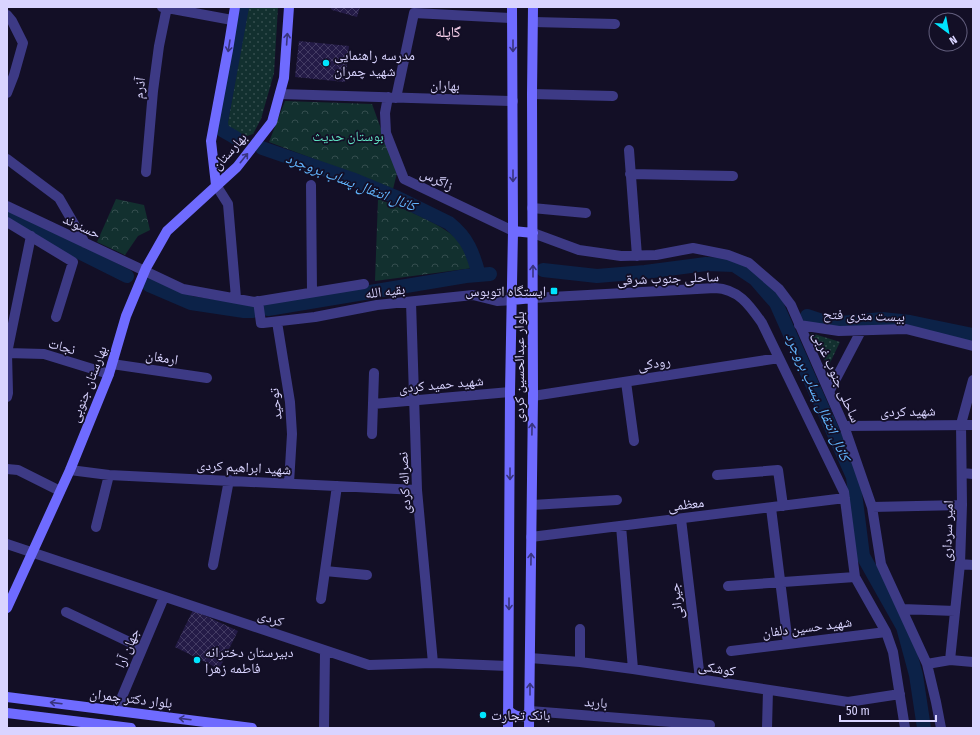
<svg xmlns="http://www.w3.org/2000/svg" width="980" height="735" font-family="'Fira Sans Condensed','Noto Naskh Arabic',sans-serif">
  <defs>
    <pattern id="grass-dots" width="8" height="8" patternUnits="userSpaceOnUse"><rect width="8" height="8" fill="#12302f"/><path d="M2 2h.1M6 6h.1" fill="none" stroke="#344d4e" stroke-width="1.8" stroke-linecap="round"/></pattern>
    <pattern id="park-crowns" width="20" height="18" patternUnits="userSpaceOnUse"><rect width="20" height="18" fill="#12302f"/><path d="M2 6a3 3 0 1 1 6 0M12 15a3 3 0 1 1 6 0" fill="none" stroke="#344d4e"/></pattern>
    <pattern id="building-cross-hatch" width="8" height="8" patternUnits="userSpaceOnUse"><rect width="8" height="8" fill="#241b47"/><path d="M0 0l8 8M0 8l8-8" fill="none" stroke="#433b63"/></pattern>
  </defs>
  <rect width="100%" height="100%" fill="#130f26"/>
  <path fill="url(#grass-dots)" d="M248,7H278L274,73L261,119L253,134L244,137L227,127Z
    M811,333L840,342L828,367Z"/>
  <path fill="url(#park-crowns)" d="M285,101L372,104L397,173L393,189L269,142Z
    M116,199L144,205L150,230L138,236L125,255L97,242Z
    M378,199C402,208 447,225 463,245C468,251 470,261 473,268L375,281Z"/>
  <g fill="none" stroke-linecap="round" stroke-linejoin="round">
    <path stroke="#0c2248" stroke-width="14" d="M236,138L222,130L221,122L242,7
      M262,148L352,179L398,198L449,223C468,238 473,253 479,275
      M7,216L127,276
      M543,270L597,276L645,272L706,264L734,265L755,279L776,303L853,477L863,556L903,627L916,675L924,728
      M149,285L191,303L244,311H253
      M268,309L466,276L490,274
      M807,316L831,324L882,319L910,322L973,335"/>
  </g>
  <path fill="url(#building-cross-hatch)" d="M330,7H360L357,17L332,10Z
    M299,41L349,46L345,82L295,77Z
    M193,610L238,631L219,669L175,647Z"/>
  <g fill="none" stroke-linecap="round" stroke-linejoin="round">
    <path stroke="#3d3a85" stroke-width="10" d="M162,7L232,20
      M7,15L12,21L23,43L14,75L7,93
      M533,22L615,24
      M280,94L513,101
      M532,94L613,96
      M388,97L385,113L386,133L404,179L513,231
      M396,98L414,13L512,18
      M629,150L637,256
      M7,159L59,198L85,243
      M146,172L153,91L159,46L167,7
      M630,174L733,176
      M216,185L228,204L236,298
      M311,185L312,292
      M7,206L183,289L254,302L364,284
      M532,208L586,213
      M7,222L73,262L56,317
      M533,233L579,250L621,256L656,255L693,248L728,255L749,263L779,289L791,305L844,426L872,507L881,564L927,664L936,702L941,728
      M533,298L715,288C739,289 750,306 762,323L844,492L855,577L886,632L893,652L905,728
      M258,301L261,323H263L315,317L377,305L473,295L497,301L512,300
      M411,302L417,490L433,663
      M277,322L290,402L292,434L289,483
      M799,325L839,331L906,329L973,346
      M7,353L44,354L109,374
      M112,364L207,378
      M626,382L634,441
      M829,392L861,331
      M533,396L779,358
      M7,397L8,393L7,353L31,236
      M373,404L510,392
      M844,426L973,425
      M372,434L374,373
      M7,469L18,470L60,491
      M70,470L109,475L417,490
      M962,473L973,474
      M717,475L778,470L783,506
      M532,505L617,500
      M872,507L962,505
      M771,508L788,644
      M681,519L700,679
      M621,526L633,669
      M96,527L109,475
      M531,537L845,498
      M7,544L369,665L433,663L508,666
      M960,564L973,565
      M213,565L229,480
      M325,571L367,575
      M728,586L855,577
      M321,599L337,486
      M902,609L955,611
      M66,612L142,648
      M731,651L886,632
      M530,658L580,662L633,669L848,702L900,694
      M950,660L973,662
      M580,662V629
      M927,664L950,660L960,564L962,505L961,424L973,380
      M116,711L164,597
      M530,711L710,725
      M324,728L325,651
      M767,728L768,690"/>
    <path stroke="#6f6bff" stroke-width="10" d="M216,185L211,141L228,50L235,7
      M513,231L533,233
      M512,300L533,298
      M7,608L70,470L109,374L126,316L146,268L167,231L237,167L272,122L284,78L289,7
      M7,697L252,728
      M508,710C515,717 524,720 530,711
      M7,713L131,728
      M508,728L510,392L513,231L512,7
      M529,728L533,396L532,94L533,7"/>
  </g>
  <defs><path id="oneway-shaft" d="M-6 0H5M1.5-3L5.5 0L1.5 3" fill="none" stroke-width="1.6" stroke-linecap="round" stroke-linejoin="round"/></defs>
  <g stroke="#38347d">
    <use href="#oneway-shaft" transform="translate(287 39) rotate(-86)"/>
    <use href="#oneway-shaft" transform="translate(229 46) rotate(99)"/>
    <use href="#oneway-shaft" transform="translate(513 46) rotate(90)"/>
    <use href="#oneway-shaft" transform="translate(244 158) rotate(-51)"/>
    <use href="#oneway-shaft" transform="translate(513 176) rotate(90)"/>
    <use href="#oneway-shaft" transform="translate(533 271) rotate(-90)"/>
    <use href="#oneway-shaft" transform="translate(532 429) rotate(-89)"/>
    <use href="#oneway-shaft" transform="translate(510 474) rotate(90)"/>
    <use href="#oneway-shaft" transform="translate(531 559) rotate(-89)"/>
    <use href="#oneway-shaft" transform="translate(509 604) rotate(90)"/>
    <use href="#oneway-shaft" transform="translate(530 689) rotate(-90)"/>
    <use href="#oneway-shaft" transform="translate(56 703) rotate(-173)"/>
    <use href="#oneway-shaft" transform="translate(185 719) rotate(-173)"/>
  </g>
  <g fill="#00e5ff" stroke="#130f26" stroke-width="1.5">
    <circle cx="326" cy="63" r="4"/>
    <rect x="550" y="287" width="8" height="8" rx="2"/>
    <circle cx="197" cy="660" r="4"/>
    <circle cx="483" cy="715" r="4"/>
  </g>
  <g text-anchor="middle" stroke-width="3.5" stroke-linejoin="round" paint-order="stroke">
    <g font-size="14" fill="#d9d4ff" stroke="#130f26" text-anchor="start">
      <text x="334" y="60">مدرسه راهنمایی<tspan x="334" dy="16">شهید چمران</tspan></text>
      <text x="546" y="296" text-anchor="end">ایستگاه اتوبوس</text>
      <text x="205" y="657">دبیرستان دخترانه<tspan x="205" dy="16">فاطمه زهرا</tspan></text>
      <text x="491" y="720">بانک تجارت</text>
    </g>
    <g font-size="14" fill="#d9d4ff" stroke="#130f26">
      <text transform="translate(445 85) rotate(2)" y="5">بهاران</text>
      <text transform="translate(139 88) rotate(-83)" y="5">آذرم</text>
      <text transform="translate(229 151) rotate(-48)" y="5">بهارستان</text>
      <text transform="translate(437 179) rotate(25)" y="5">زاگرس</text>
      <text transform="translate(82 226) rotate(25)" y="5">حسنوند</text>
      <text transform="translate(668 278) rotate(-2)" y="5">ساحلی جنوب شرقی</text>
      <text transform="translate(385 291) rotate(-7)" y="5">بقیه الله</text>
      <text transform="translate(864 315) rotate(2)" y="5">بیست متری فتح</text>
      <text transform="translate(62 346) rotate(15)" y="5">نجات</text>
      <text transform="translate(162 357) rotate(9)" y="5">ارمغان</text>
      <text transform="translate(654 363) rotate(-9)" y="5">رودکی</text>
      <text transform="translate(519 367) rotate(-90)" y="5">بلوار عبدالحسین کردی</text>
      <text transform="translate(837 377) rotate(66)" y="5">ساحلی جنوب غربی</text>
      <text transform="translate(88 384) rotate(-69)" y="5">بهارستان جنوبی</text>
      <text transform="translate(441 384) rotate(-5)" y="5">شهید حمید کردی</text>
      <text transform="translate(275 404) rotate(-96)" y="5">توحید</text>
      <text transform="translate(908 411) rotate(-1)" y="5">شهید کردی</text>
      <text transform="translate(244 467) rotate(3)" y="5">شهید ابراهیم کردی</text>
      <text transform="translate(404 483) rotate(-93)" y="5">نصراله کردی</text>
      <text transform="translate(686 504) rotate(-7)" y="5">معظمی</text>
      <text transform="translate(947 531) rotate(-88)" y="5">امیر سرداری</text>
      <text transform="translate(676 601) rotate(-97)" y="5">جیرانی</text>
      <text transform="translate(271 618) rotate(19)" y="5">کردی</text>
      <text transform="translate(807 627) rotate(-7)" y="5">شهید حسین دلفان</text>
      <text transform="translate(127 648) rotate(-67)" y="5">جهان آرا</text>
      <text transform="translate(717 668) rotate(9)" y="5">کوشکی</text>
      <text transform="translate(131 698) rotate(7)" y="5">بلوار دکتر چمران</text>
      <text transform="translate(596 702) rotate(5)" y="5">باربد</text>
    </g>
    <g font-size="14" fill="#5fe0c0" stroke="#130f26">
      <text x="348" y="141">بوستان حدیث</text>
    </g>
    <g font-size="15" fill="#ffd6f0" stroke="#130f26">
      <text x="448" y="37">گاپله</text>
    </g>
    <g font-size="15" font-style="italic" fill="#62b6ff" stroke="#130f26">
      <text transform="translate(351 182) rotate(21)" y="5">کانال انتقال پساب بروجرد</text>
      <text transform="translate(818 397) rotate(66)" y="5">کانال انتقال پساب بروجرد</text>
    </g>
  </g>
  <rect width="980" height="735" fill="none" stroke="#d9d4ff" stroke-width="16"/>
  <g transform="translate(948 32) rotate(148)"><circle r="19" fill="#130f26" stroke="#625e7d"/>
  <path d="M0-3L7 15L0 10L-7 15Z" fill="#00e5ff"/>
  <text y="-6" font-size="11" font-weight="bold" text-anchor="middle" fill="#d9d4ff">N</text>
  </g>
  <path d="M840 715v6h96v-6" fill="none" stroke="#d9d4ff" stroke-width="2"/>
  <text x="846" y="715" font-size="12" fill="#d9d4ff" stroke="#130f26" stroke-width="3" paint-order="stroke">50 m</text>
</svg>
